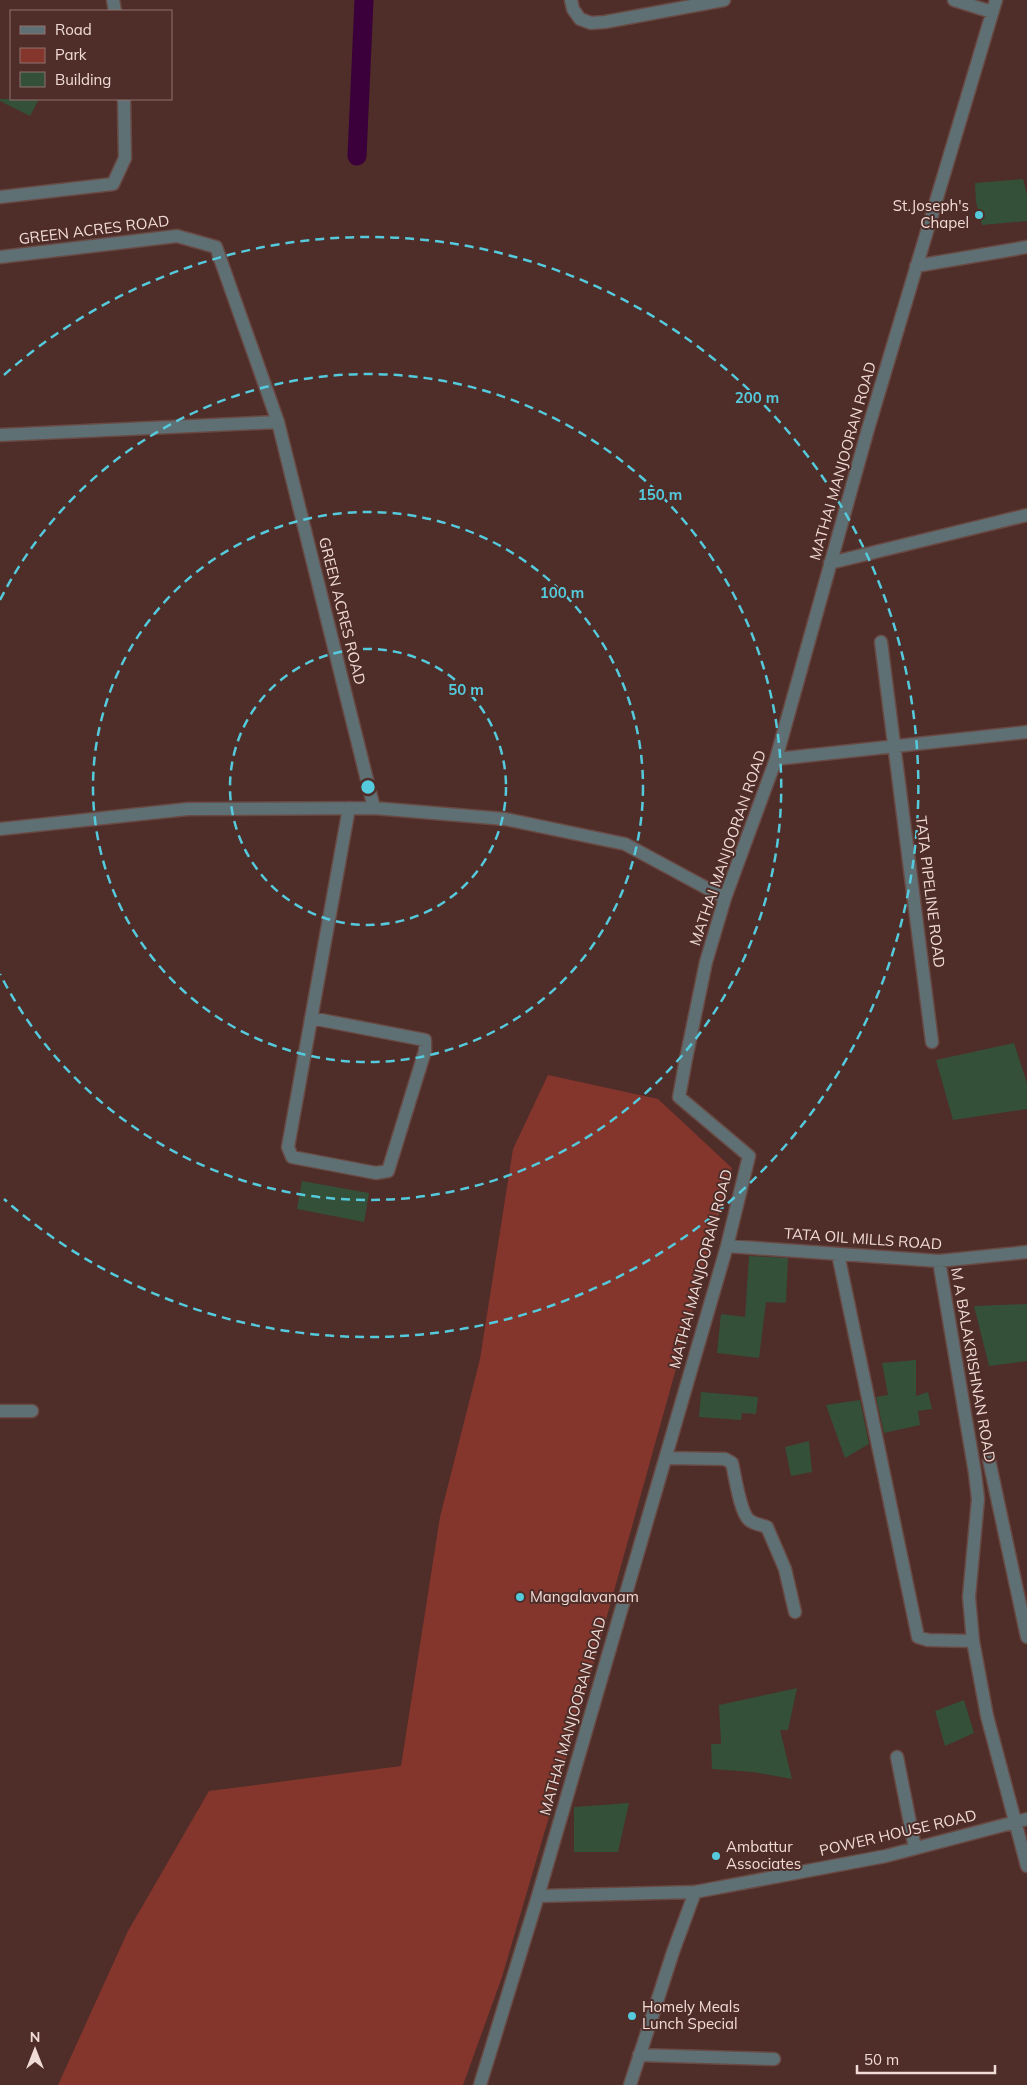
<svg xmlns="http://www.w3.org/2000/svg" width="1027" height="2085" font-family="Mulish,sans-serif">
  <rect width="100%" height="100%" fill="#4f2d28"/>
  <path fill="#84362d" d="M548,1075L658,1099L732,1168L590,1677L502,1977L463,2085H58L128,1931L209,1791L401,1766L440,1517L480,1359L513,1149Z"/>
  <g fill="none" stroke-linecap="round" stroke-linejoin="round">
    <path stroke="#3b003b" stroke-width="19" d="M357,156L364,0"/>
  </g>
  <path fill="#355039" d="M0,99H39L30,116L0,101Z
    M1023,179L1027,195V221L982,225L976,202L975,183Z
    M1014,1043L1027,1083V1109L953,1120L936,1060Z
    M302,1181L369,1193L364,1222L297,1209Z
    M749,1256L788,1258L786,1303L766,1302L759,1358L717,1353L721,1314L745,1317Z
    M1027,1304V1361L989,1366L974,1306Z
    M916,1360V1396L928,1392L932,1409L918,1411L920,1425L884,1433L876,1397L888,1395L882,1363Z
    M701,1392L758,1397L756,1414L742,1413L741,1420L699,1417Z
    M860,1400L869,1444L845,1458L826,1405Z
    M809,1441L812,1472L791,1476L785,1447Z
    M797,1688L788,1730H780L792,1779L753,1772L712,1769L711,1744H721L719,1705Z
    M964,1700L974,1733L945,1746L935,1711Z
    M629,1803L618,1852H574V1807Z"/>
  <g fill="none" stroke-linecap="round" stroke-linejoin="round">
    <g stroke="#694944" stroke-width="15">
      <path id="minor" d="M113,0L115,11
        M571,0L573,9L580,19L591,23L605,22L724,0
        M954,0L992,12
        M0,197L113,184L125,158L124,99
        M0,257L177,236L216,247L278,422L374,808
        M916,266L1027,247
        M0,435L278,422
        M830,563L1027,515
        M881,642L932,1042
        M776,759L1027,732
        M0,829L188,809L374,808L505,819L625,844L725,898
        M311,1018L425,1040V1051L388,1171L376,1173L292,1157L288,1147L349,808
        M727,1246L939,1261L1027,1252
        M838,1254L918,1637L928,1640L973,1641
        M939,1261L975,1473L978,1499L969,1597L973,1641L987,1716L1027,1866
        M0,1411H32
        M666,1458L725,1459L732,1463C735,1476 740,1512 749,1520C754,1524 761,1525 767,1527L785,1569L795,1612
        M989,1460L1027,1637
        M897,1757L915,1848
        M538,1896L695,1892L886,1856L1027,1819
        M639,2055L774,2059
        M480,2085L538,1896L727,1246L749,1156L679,1097L686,1059L706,962L725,898L776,759L868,429L996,0
        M630,2085L673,1952L695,1892"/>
    </g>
    <use href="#minor" stroke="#5e7074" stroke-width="12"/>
  </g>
  <g fill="none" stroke="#54cadc" stroke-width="2.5" stroke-dasharray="9 6">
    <circle cx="368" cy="787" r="138"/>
    <circle cx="368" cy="787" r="275"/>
    <path d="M0 600A413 413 0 1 1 0 974"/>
    <path d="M4 375A550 550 0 1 1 4 1199"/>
  </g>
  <g fill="#54cadc" stroke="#4f2d28" stroke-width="2">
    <circle cx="979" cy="215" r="5"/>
    <circle cx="520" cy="1597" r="5"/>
    <circle cx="716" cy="1856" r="5"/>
    <circle cx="632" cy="2016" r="5"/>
  </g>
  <g text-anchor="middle" stroke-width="4" stroke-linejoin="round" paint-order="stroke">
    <g font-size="15" fill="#f1dbd7" stroke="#4f2d28" text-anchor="start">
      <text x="969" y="211" text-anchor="end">St.Joseph's<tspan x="969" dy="17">Chapel</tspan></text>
      <text x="530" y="1602">Mangalavanam</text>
      <text x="726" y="1852">Ambattur<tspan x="726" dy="17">Associates</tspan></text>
      <text x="642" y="2012">Homely Meals<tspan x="642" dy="17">Lunch Special</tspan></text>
    </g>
    <g font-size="15" fill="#f1dbd7" stroke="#4f2d28">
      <text transform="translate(94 230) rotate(-7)" y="5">GREEN ACRES ROAD</text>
      <text transform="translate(843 461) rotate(-74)" y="5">MATHAI MANJOORAN ROAD</text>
      <text transform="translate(342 611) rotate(76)" y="5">GREEN ACRES ROAD</text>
      <text transform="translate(728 848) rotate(-71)" y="5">MATHAI MANJOORAN ROAD</text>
      <text transform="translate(930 892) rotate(83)" y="5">TATA PIPELINE ROAD</text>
      <text transform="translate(863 1239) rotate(4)" y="5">TATA OIL MILLS ROAD</text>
      <text transform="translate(701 1269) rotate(-75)" y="5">MATHAI MANJOORAN ROAD</text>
      <text transform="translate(973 1365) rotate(80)" y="5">M A BALAKRISHNAN ROAD</text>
      <text transform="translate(573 1716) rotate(-74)" y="5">MATHAI MANJOORAN ROAD</text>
      <text transform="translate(898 1833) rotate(-13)" y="5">POWER HOUSE ROAD</text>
    </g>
  </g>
  <circle cx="368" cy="787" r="8" fill="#54cadc" stroke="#4f2d28" stroke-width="2.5"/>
  <g font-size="15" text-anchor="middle" font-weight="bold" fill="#54cadc" stroke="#4f2d28" stroke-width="4" stroke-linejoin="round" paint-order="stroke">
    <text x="757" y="403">200 m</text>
    <text x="660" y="500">150 m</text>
    <text x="562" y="598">100 m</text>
    <text x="466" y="695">50 m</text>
  </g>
  <rect x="10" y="10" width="162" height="90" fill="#4f2d28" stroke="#90736e"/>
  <rect x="20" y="26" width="25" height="8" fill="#5e7074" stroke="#90736e"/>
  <text x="55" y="35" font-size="15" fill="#f1dbd7">Road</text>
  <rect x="20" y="48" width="25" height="15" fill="#84362d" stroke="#90736e"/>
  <text x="55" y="60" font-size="15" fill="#f1dbd7">Park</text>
  <rect x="20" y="72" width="25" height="15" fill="#355039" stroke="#90736e"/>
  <text x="55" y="85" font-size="15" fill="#f1dbd7">Building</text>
  <g transform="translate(35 2050)" stroke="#4f2d28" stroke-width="4" paint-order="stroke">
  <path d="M0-4L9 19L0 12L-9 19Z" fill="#f1dbd7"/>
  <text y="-8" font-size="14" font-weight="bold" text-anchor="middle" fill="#f1dbd7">N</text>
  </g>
  <path d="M857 2065v8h138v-8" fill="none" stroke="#f1dbd7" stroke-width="2.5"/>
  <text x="864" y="2065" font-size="15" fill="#f1dbd7" stroke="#4f2d28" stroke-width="4" paint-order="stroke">50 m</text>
</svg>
